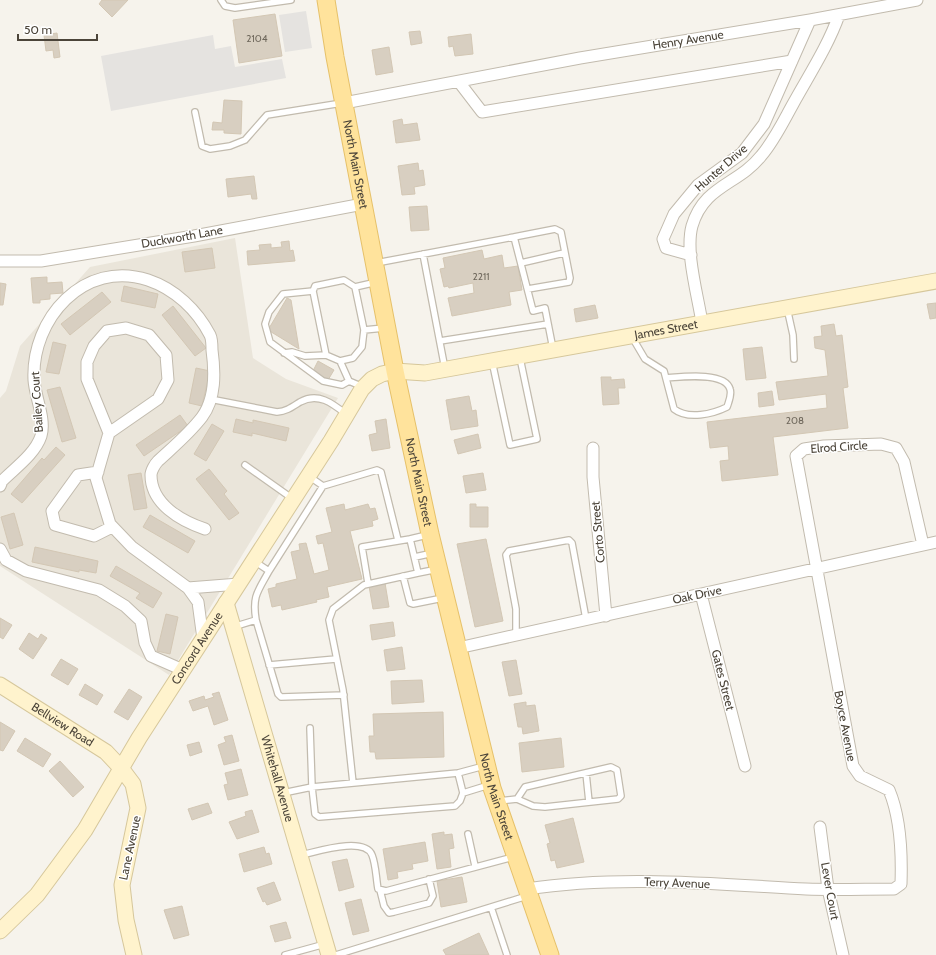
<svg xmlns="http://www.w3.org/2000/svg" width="936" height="955" font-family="Cabin,sans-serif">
  <rect width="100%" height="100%" fill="#f6f3ec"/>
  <path fill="#eae5da" d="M235,238L253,358L286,379L338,398L169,675L0,566V398L6,391L20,346L90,267Z"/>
  <path fill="#e5e3e0" d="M306,11L312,48L285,52L279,15Z
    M213,35L215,49L231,46L235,67L282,59L286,78L111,111L101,56Z"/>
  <path fill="#d8cfc1" stroke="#d3c7b4" d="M102,0H128L112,17L99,4Z
    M275,14L282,56L239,63L233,20Z
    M420,31L422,43L411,45L409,32Z
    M57,33L60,57L54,58L53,50L46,51L44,35Z
    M471,34L473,54L455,56L453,46L449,47L448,37Z
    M389,47L393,72L376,75L372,50Z
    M224,100L242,101L241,134L224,133V130H212L213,122L222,123Z
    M402,119L403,125L417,123L420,140L396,143L393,121Z
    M418,163L419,171L423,170L425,185L414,187L415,194L402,195L398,166Z
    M254,176L257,199H252L251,194L228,197L226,179Z
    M427,206L429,230L411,231L409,207Z
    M289,241L290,251L293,250L295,261L248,265L247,251L260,250L259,245L271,244V248L282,247L281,242Z
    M212,248L215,268L185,272L182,252Z
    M482,250L484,259L502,255L504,268L518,266L522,290L509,292L511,305L452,316L448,298L474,293L473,283L449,288L448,286L444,287L440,269L445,268L443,258Z
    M47,277V283L62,282L63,293L50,294V299L40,300V303H33L31,278Z
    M0,283L6,284L3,305H0Z
    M124,286L158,294L155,308L121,301Z
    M102,292L111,302L70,335L61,324Z
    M287,298L291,300L299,349L268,330Z
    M936,303V318L930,319L927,304Z
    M595,305L598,318L576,322L574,309Z
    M173,306L206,348L195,356L162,315Z
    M834,324L836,336L842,335L848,387L843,388L848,428L773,437L778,475L722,481L720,461L729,460L728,446L710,448L707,422L827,408L826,394L779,400L776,382L828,376L825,350L815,348L814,337L822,336L821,326Z
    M53,342L66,345L59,374L46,372Z
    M762,347L766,378L746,380L743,349Z
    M318,361L334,370L328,380L313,371Z
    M196,368L210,371L202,406L189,403Z
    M601,377H611V380L624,379L625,388H618L619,404L603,405Z
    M60,387L76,438L62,442L47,390Z
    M772,391L774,405L759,407L758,393Z
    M469,396L472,411L476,410L478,426L451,430L446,400Z
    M180,415L188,426L144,456L136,445Z
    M236,419L253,423V420L289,428L286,441L252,433V436L233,432Z
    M386,419L390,448L372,451L369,435L377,433L375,421Z
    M212,424L224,431L206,461L194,454Z
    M478,434L481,448L458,454L454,440Z
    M56,447L65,455L22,503L11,494L42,458L44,460Z
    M209,469L227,491L224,494L239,513L229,520L196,479Z
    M141,473L147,508L134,510L128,475Z
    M483,473L486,490L466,493L463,476Z
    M344,504L345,510L368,504L370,509L375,508L378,519L372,521L373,526L350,531L362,579L327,587L329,597L316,600L317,602L282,610L281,605L272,607L268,589L276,587V584L297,579L291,552L300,550L299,544L306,543L314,574L329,570L323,543L318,544L316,536L332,532L326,508Z
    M470,504H476V507H488V527H470Z
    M14,513L23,545L10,549L1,517Z
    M150,515L195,541L188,553L143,527Z
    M486,539L503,621L475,627L457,544Z
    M35,547L98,561L96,573L79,570V572L32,562Z
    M116,566L162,593L153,608L136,598L140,593L110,576Z
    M385,583L389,607L373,609L369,586Z
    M166,614L178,617L170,654L157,651Z
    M0,618L12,625L3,639L0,637Z
    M393,622L395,636L372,640L370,625Z
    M29,633L38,639L41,634L47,638L33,659L19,649Z
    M402,647L405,669L387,671L384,650Z
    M61,659L78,669L68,685L51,675Z
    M516,660L522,694L509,696L502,662Z
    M422,680L424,702L392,704L391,681Z
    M85,684L103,695L97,705L79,695Z
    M129,689L142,697L128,720L114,712Z
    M219,692L228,720L214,725L208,706L193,711L189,701L204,696L205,700L214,697L212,694Z
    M526,702V706L535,705L539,731L523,734L522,727H518L514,704Z
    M443,712L444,757L376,759L375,752H370L369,736H374L373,714Z
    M0,722L15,731L3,751L0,750Z
    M232,735L239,761L224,765L218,745L226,742L224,737Z
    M25,738L51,754L43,767L17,751Z
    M561,738L564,767L522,772L519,743Z
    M199,742L202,752L190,756L187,745Z
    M60,761L84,787L73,797L49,771Z
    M241,769L248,795L228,800L224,785L228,784L225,773Z
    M208,803L212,813L192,820L188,809Z
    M252,810L259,832L237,839L229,822L246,816L245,812Z
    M573,818L584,862L557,868L555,860L551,861L547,844L550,843L545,825Z
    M444,832V835L452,834L454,848L449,849L451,867L437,869L432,834Z
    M425,842L428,861L412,864L413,869L397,872L398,878L388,880L383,849Z
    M264,847L266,854L269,853L272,864L244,872L239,854Z
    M347,859L354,887L339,891L332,862Z
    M462,877L467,902L441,907L437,881Z
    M274,882L281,900L267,905L265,901L263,902L257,888Z
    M361,899L369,931L353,935L345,903Z
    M182,906L189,935L174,939L164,910Z
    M286,922L291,938L275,942L270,926Z
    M479,933L489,955H446L443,950Z"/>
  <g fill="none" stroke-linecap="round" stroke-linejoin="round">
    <g stroke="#c2bbae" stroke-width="8">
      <path id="lane" d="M221,0L225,6L235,8L291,0
        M195,112L202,146L210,149L230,146L245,140L267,115L342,103
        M514,237L555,229L561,232L570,278L569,282L528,289
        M423,254L445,369
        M376,263L514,237L533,311L545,308L553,349
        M521,263L564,253
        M355,287L364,330L362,347L353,358L340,361L326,355L313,291L315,286L344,280L355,287L377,282
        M313,291L283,294L269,312L265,324L270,342L323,381L342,385L349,381
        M787,308L793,335L794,359
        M364,330L384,328
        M632,337L645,359L664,371L674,409C688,420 713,414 727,407C729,401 732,395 730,389C725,371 680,377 666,378
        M440,341L548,324
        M284,353L292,352L305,356L326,355
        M340,361L349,381L363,387
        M492,361L510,445L537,439L520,358
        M210,399L277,412C287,411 292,407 300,402C318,392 332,403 346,414
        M245,465L293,499
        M310,477L323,486L377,470L381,472L398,540
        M410,539L427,535
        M415,557L433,553
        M254,561L269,571L323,486
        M418,573L438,569
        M403,576L410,603L413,604L443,598
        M256,620L278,694L281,697L344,695
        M233,627L256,620C252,596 258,591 269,571
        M516,635V609L506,555L509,551L569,540L572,543L586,619
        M269,665L336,659
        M484,766L458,773L312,787L315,814L319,817L455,806L460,801L463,793L489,785
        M458,773L463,793
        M586,773L589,802
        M353,783L343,690L329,620L333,609L364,585L418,573L410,539L362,547L368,583
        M283,793L312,787L310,728
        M499,801L517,799L533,806L545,807L618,799L621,796L617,770L611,767L525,787L517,799
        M468,834L475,866
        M301,855C316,852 364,836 372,855C376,865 376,878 378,889L386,891L513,857
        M380,890L384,906L389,913L394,912L429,903L433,896L429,879
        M491,907L507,955
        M285,955L325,944
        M336,955L527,896"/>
    </g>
    <g stroke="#c2bbae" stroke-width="13">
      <path id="street" d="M459,82L482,112L792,61
        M344,103L580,58L810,20L917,0
        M691,255L666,248L663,239L674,214L698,185L742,153L764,124L810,20
        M0,261H41L194,236L363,204
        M702,323C698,296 685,252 692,226C704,185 738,185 761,156C774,141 783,122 793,104C809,75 828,46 839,15
        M126,328L149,335L166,355L168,380L158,399L109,433L87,379V362L94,346L107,331Z
        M109,433L96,478L110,524L132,547L188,588L198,602L203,639
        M593,448V477L606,616
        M98,472L78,475L52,511L55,525L94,536L112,527
        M0,486L2,481C15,468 35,454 41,436C46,419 35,397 34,380C31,319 84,259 148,280C175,289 197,310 210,335C212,339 212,345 212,350C215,372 216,398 202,417C189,434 173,447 158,461C155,464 151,471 151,475C151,504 181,521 205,529
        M0,549L6,560L26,571L99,590L125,606L141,621L145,643L151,656L183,670
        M188,588L239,584
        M701,594L745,766
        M458,648L936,542
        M820,827L828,889L843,955
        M527,889C619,875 713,884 806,889C835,890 865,889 894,889L901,884C902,855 900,816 889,790L860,776L853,766L796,456L804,449L824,446L881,444L896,448L904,462L923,545"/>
    </g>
    <g stroke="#d6c79b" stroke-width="17">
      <g id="secondary">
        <path id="s1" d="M226,603L329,955"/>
        <path id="s2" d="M0,685L106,752L121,768L133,784L138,808L122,885L126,920L134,955"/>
        <path id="s3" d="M0,931L37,895L85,830L139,738L331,441L362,389L372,379L382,374L395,371L425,373L936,281"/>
      </g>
    </g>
    <g stroke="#e6c16a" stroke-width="19">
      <g id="primary">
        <path id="s4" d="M326,0L335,57L395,371L430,534L492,788L550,955"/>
      </g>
    </g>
    <use href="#lane" stroke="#fff" stroke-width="5.5"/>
    <use href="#street" stroke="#fff" stroke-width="11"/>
    <use href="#secondary" stroke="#fff3cd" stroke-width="15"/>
    <use href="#primary" stroke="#ffe39c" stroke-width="17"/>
  </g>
  <g text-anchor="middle" stroke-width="3" stroke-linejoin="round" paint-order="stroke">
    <g font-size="10" fill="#6e675b">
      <text x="257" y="42">2104</text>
      <text x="481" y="280">2211</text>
      <text x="795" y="424">208</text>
    </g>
    <g font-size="12" fill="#4b4439" stroke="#fff">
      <text transform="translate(688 40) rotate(-9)" y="4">Henry Avenue</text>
      <text dy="4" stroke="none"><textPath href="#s4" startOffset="167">North Main Street</textPath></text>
      <text transform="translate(721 168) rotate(-41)" y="4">Hunter Drive</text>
      <text transform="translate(182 237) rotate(-10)" y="4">Duckworth Lane</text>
      <text dy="4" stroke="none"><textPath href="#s3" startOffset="967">James Street</textPath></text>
      <text transform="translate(37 402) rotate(-94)" y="4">Bailey Court</text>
      <text transform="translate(839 447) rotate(-4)" y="4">Elrod Circle</text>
      <text dy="4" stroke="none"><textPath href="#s4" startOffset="491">North Main Street</textPath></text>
      <text transform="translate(598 532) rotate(-95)" y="4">Corto Street</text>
      <text transform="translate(697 595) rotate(-12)" y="4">Oak Drive</text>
      <text dy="4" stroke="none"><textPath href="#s3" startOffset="346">Concord Avenue</textPath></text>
      <text transform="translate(723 680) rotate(76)" y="4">Gates Street</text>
      <text dy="4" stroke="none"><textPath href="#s2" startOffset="74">Bellview Road</textPath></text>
      <text transform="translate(845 726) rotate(79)" y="4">Boyce Avenue</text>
      <text dy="4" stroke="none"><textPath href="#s1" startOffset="183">Whitehall Avenue</textPath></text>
      <text dy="4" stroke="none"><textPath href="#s4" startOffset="815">North Main Street</textPath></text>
      <text transform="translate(130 848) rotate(-78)" y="4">Lane Avenue</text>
      <text transform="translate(677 883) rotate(2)" y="4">Terry Avenue</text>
      <text transform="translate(830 891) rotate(80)" y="4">Lever Court</text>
    </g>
  </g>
  <path d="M18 34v6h79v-6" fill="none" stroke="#4b4439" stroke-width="2"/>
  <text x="24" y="34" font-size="12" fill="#4b4439" stroke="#ffffff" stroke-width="3" paint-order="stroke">50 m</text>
</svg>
